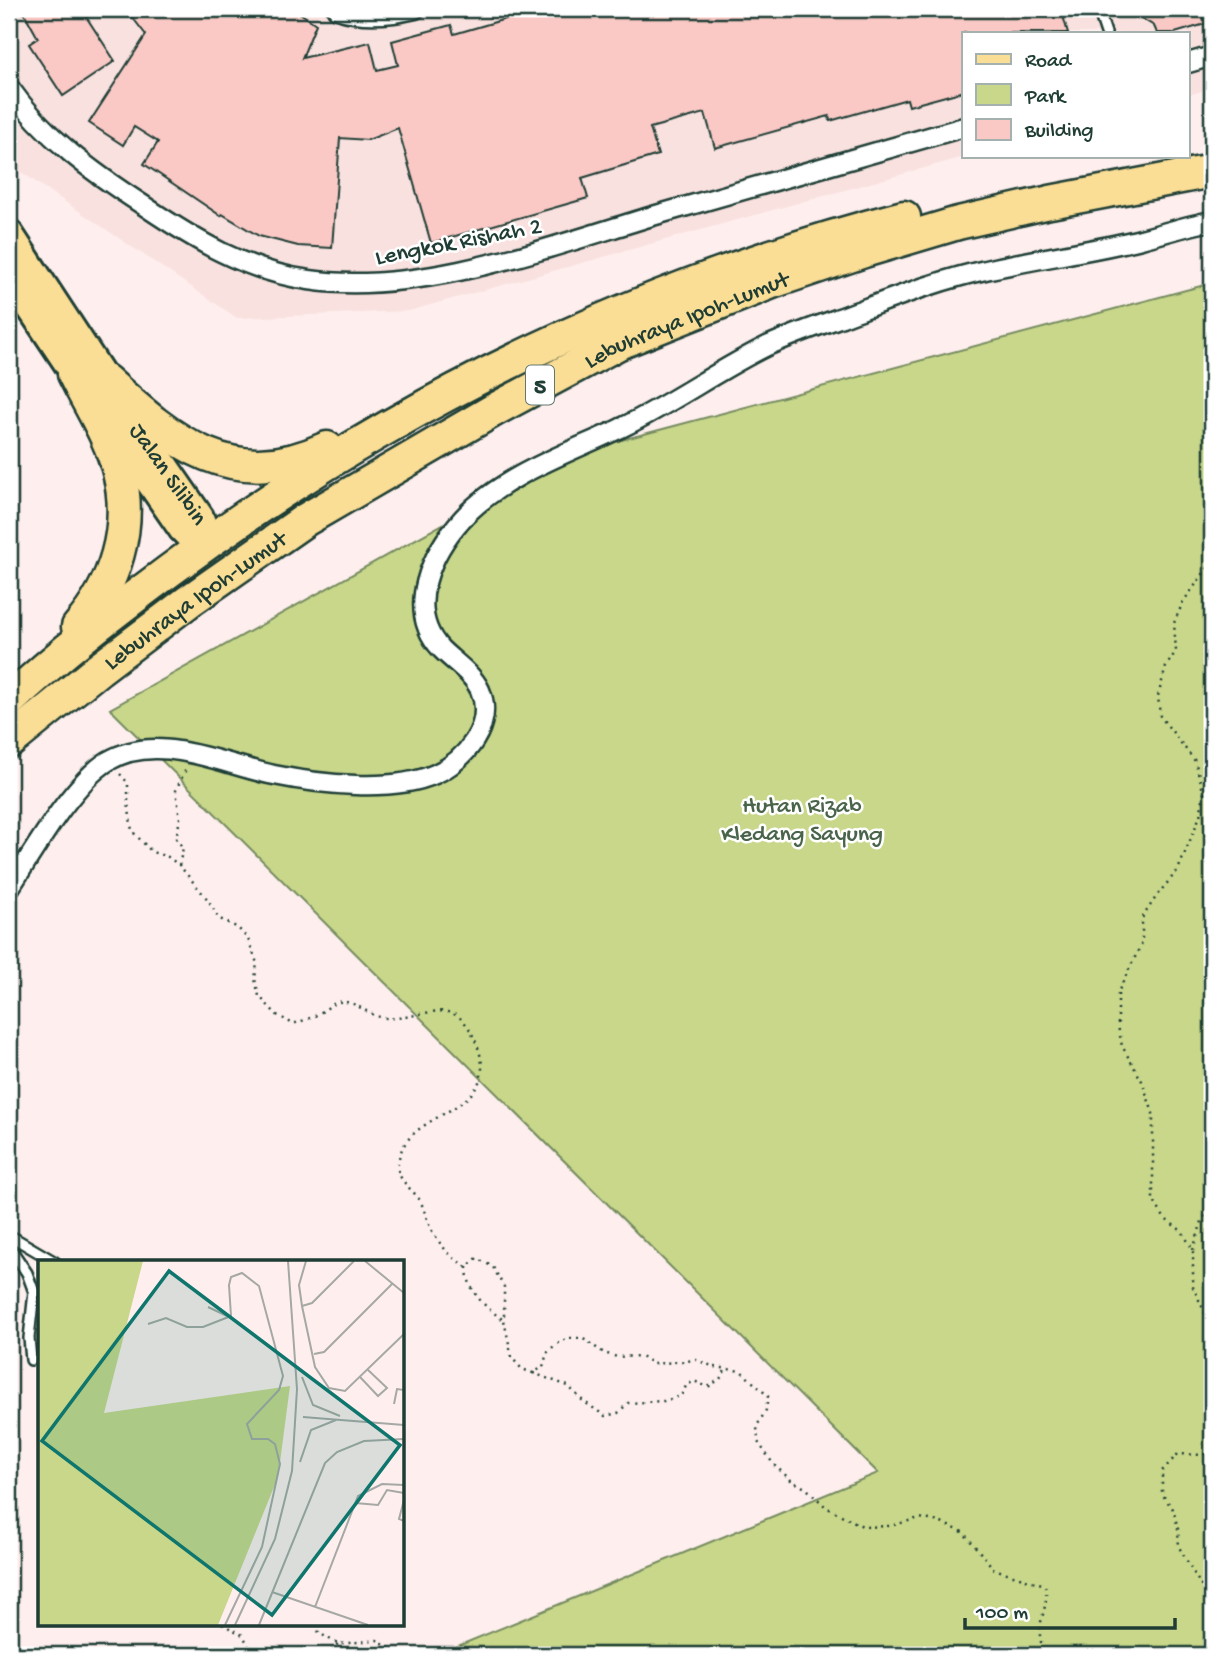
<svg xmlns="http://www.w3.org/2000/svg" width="1221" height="1664" font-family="'Gochi Hand',sans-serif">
  <rect width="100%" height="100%" fill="#feefee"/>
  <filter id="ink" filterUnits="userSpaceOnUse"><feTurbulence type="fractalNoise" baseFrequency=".0143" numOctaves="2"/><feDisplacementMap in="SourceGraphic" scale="14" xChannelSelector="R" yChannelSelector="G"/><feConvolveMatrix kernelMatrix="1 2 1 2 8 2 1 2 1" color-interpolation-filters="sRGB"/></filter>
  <g filter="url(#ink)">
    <path fill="#f9e1df" d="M9,9H1212V88L1188,95V33H964V156H968L409,311L237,318L9,164Z
      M9,518L18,565L9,580Z"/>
    <path fill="#c8d78a" stroke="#748a5f" stroke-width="2" d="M1212,283V1655H436L878,1473L110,709L569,454Z"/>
    <path fill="#fac9c5" stroke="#1f3d34" stroke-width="2" d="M22,9H81L115,61L63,96L29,44L38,38Z
      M126,9H294L316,24L302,58L370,42L377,70L398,65L392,41L451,25L454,34L540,9H1061L1068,33H964V91L909,106L907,99L830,121L829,116L715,148L705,113L650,128L658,155L582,178L588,198L431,243L398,128L368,140L340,138L332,248L298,246L259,236L222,214L221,216L144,164L158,142L134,127L123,145L89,123L146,35Z
      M1126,9H1212V22L1175,33H1157L1154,26Z"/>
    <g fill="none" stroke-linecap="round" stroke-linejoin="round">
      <g stroke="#1f3d34" stroke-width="14">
        <path id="lane" d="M1098,9L1106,33
          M9,1235L55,1262
          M9,1246L27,1273L34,1292L29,1338L31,1360"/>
      </g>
      <g stroke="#1f3d34" stroke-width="23">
        <path id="street" d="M337,9C362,17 390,15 415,9
          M1188,63L1212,56
          M9,87C44,137 92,172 143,205C195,240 245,271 309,280C416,296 547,248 649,217C754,187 859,157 964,127
          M9,889C33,853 71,784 108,761C158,731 223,765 274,775C318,784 393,793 435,774C465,761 495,725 480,690C472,673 454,662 441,649C404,609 432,552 463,518C504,474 572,452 625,426C674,402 718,370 767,346C794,334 823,324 850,314C896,297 942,279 990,269C1040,258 1092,251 1141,239C1165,233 1188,225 1212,221"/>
      </g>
      <g stroke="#1f3d34" stroke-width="32">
        <g id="primary">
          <path id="s1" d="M9,233L106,381L200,517L206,534L205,544L190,537L182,529L110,425"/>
          <path d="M9,276L86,391"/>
        </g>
      </g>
      <g stroke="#1f3d34" stroke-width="37">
        <g id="highway">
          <path d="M74,374C89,405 111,438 119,472C133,527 115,585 78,627"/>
          <path d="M106,381C174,443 232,492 327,448"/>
          <path d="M9,701C59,654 114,612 169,571C390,406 637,286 904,217"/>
          <path id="s2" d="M9,742L99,669L189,601L305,520L494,410L619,343L772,282L864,251L958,223L1050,202L1212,171"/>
        </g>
      </g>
      <path stroke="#1f3d34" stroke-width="2.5" stroke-dasharray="2 5" stroke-linecap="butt" d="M1212,562L1183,602L1174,623L1176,651L1166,667L1158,696L1160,716L1195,761L1204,794L1200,816L1178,870L1158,894L1142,918V943L1118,992V1026L1122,1046L1142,1081L1153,1113V1200L1165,1219L1182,1231L1193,1250V1287L1212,1328
        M120,774L128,783V802L132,831L152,852L168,857L179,865L209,901L218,918L238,928L248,939L257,963L255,979L259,996L277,1015L293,1024C301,1021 310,1019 318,1014C324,1011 330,1005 336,1003C351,997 366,1014 380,1017C417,1025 452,988 474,1038C478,1046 482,1058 482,1068C480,1117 403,1113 398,1164C396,1179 411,1188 419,1199C425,1209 426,1219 431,1229C439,1244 452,1259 467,1267L477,1258L493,1267L504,1287V1320L512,1358L522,1369L533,1373L543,1367L547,1353L555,1345L568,1338H582L604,1353L617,1357L641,1356L653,1364L696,1360L715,1367L741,1371L768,1396L766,1410L757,1426L758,1442L774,1465L791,1480L807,1489L826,1507L864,1527L890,1526L920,1518L939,1522L963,1532L994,1569L1045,1585C1051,1613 1030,1624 1046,1655
        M179,865L183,848L176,838L180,819L176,790L187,767
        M1193,1250L1203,1218L1212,1211
        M467,1267C467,1291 484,1306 502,1319
        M533,1373L568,1386L583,1401L605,1416L618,1413L628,1403L664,1401L681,1396L686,1386L694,1381L708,1387L720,1379L726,1369
        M1212,1451L1203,1455L1178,1454L1162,1471V1494L1173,1509L1178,1529L1179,1547L1212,1605
        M222,1624L243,1635L253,1655
        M316,1624L319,1633L338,1644L377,1640L399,1655
        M326,1655L338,1644"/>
      <use href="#lane" stroke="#fff" stroke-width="9"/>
      <use href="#street" stroke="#fff" stroke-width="18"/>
      <use href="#primary" stroke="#fbde96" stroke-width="26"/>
      <use href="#highway" stroke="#fbde96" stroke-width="32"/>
    </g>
  </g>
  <g text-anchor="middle" stroke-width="5" stroke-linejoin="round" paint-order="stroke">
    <rect fill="#fff" stroke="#627771" stroke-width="2" x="526" y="365.5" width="28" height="39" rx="5"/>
    <g font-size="23" font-weight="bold" fill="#1f3d34">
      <text x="540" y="393">5</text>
    </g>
    <g font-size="24" fill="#1f3d34" stroke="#fff">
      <text transform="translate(458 240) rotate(-11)" y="8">Lengkok Rishah 2</text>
      <text dy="8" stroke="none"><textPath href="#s2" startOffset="802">Lebuhraya Ipoh-Lumut</textPath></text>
      <text dy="8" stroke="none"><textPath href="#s1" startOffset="289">Jalan Silibin</textPath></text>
      <text dy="8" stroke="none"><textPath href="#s2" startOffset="234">Lebuhraya Ipoh-Lumut</textPath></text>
    </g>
    <g font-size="24" fill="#49644a" stroke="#fff">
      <text x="802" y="812">Hutan Rizab<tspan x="802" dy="28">Kledang Sayung</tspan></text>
    </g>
  </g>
  <g transform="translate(38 1260)">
    <rect width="366" height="366" fill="#feefee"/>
    <path d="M0,1H105L66,153L252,126L240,217L180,365H0Z" fill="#c8d78a"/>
    <path fill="none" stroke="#a5a8a4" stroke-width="2" d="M268,1L261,25L264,46L277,107L291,128L307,131L366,74M327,1L366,33M264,46L274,43L316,1M170,47L189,56M110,64L128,58L149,67H165L193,56L191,25L193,17L204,13L221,26L245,116L241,130L209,164L214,179H230L237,184L242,204L224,287L187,365M276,94L286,92L355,23M264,117L275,145L302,156M322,117L340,136L349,128L329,109M356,144L359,129L366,130M265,157L366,165M262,202L273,170L298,160M366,240L361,259L366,261M317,243L340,245L349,230L366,233M234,332L330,365M277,347L320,236L344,224L366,225M197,365L237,279L254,211L259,129L250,1M221,365L287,203L299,192L326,181L366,179"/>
    <path fill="#0f766e" fill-opacity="0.15" stroke="#0f766e" stroke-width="3.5" d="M131,11L362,185L234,355L4,181Z"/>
    <rect width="366" height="366" fill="none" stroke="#1f3d34" stroke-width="3.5"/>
  </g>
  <rect width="1221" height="1664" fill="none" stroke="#fff" stroke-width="35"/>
  <rect x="18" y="18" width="1186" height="1629" fill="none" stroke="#1f3d34" stroke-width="2.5" filter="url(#ink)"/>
  <rect x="962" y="32" width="228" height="126" fill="#ffffff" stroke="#a5b1ae" stroke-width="2"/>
  <rect x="976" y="54" width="35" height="10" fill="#fbde96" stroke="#a5b1ae" stroke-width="2"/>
  <text x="1025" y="66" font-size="21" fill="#1f3d34">Road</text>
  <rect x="976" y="84" width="35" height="21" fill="#c8d78a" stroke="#a5b1ae" stroke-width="2"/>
  <text x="1025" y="102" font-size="21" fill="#1f3d34">Park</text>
  <rect x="976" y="119" width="35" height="21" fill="#fac9c5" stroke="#a5b1ae" stroke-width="2"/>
  <text x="1025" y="136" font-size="21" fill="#1f3d34">Building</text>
  <path d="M965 1618v10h210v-10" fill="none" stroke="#1f3d34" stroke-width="3.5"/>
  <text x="976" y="1618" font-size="21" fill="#1f3d34" stroke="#ffffff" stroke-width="5" paint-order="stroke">100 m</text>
</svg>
